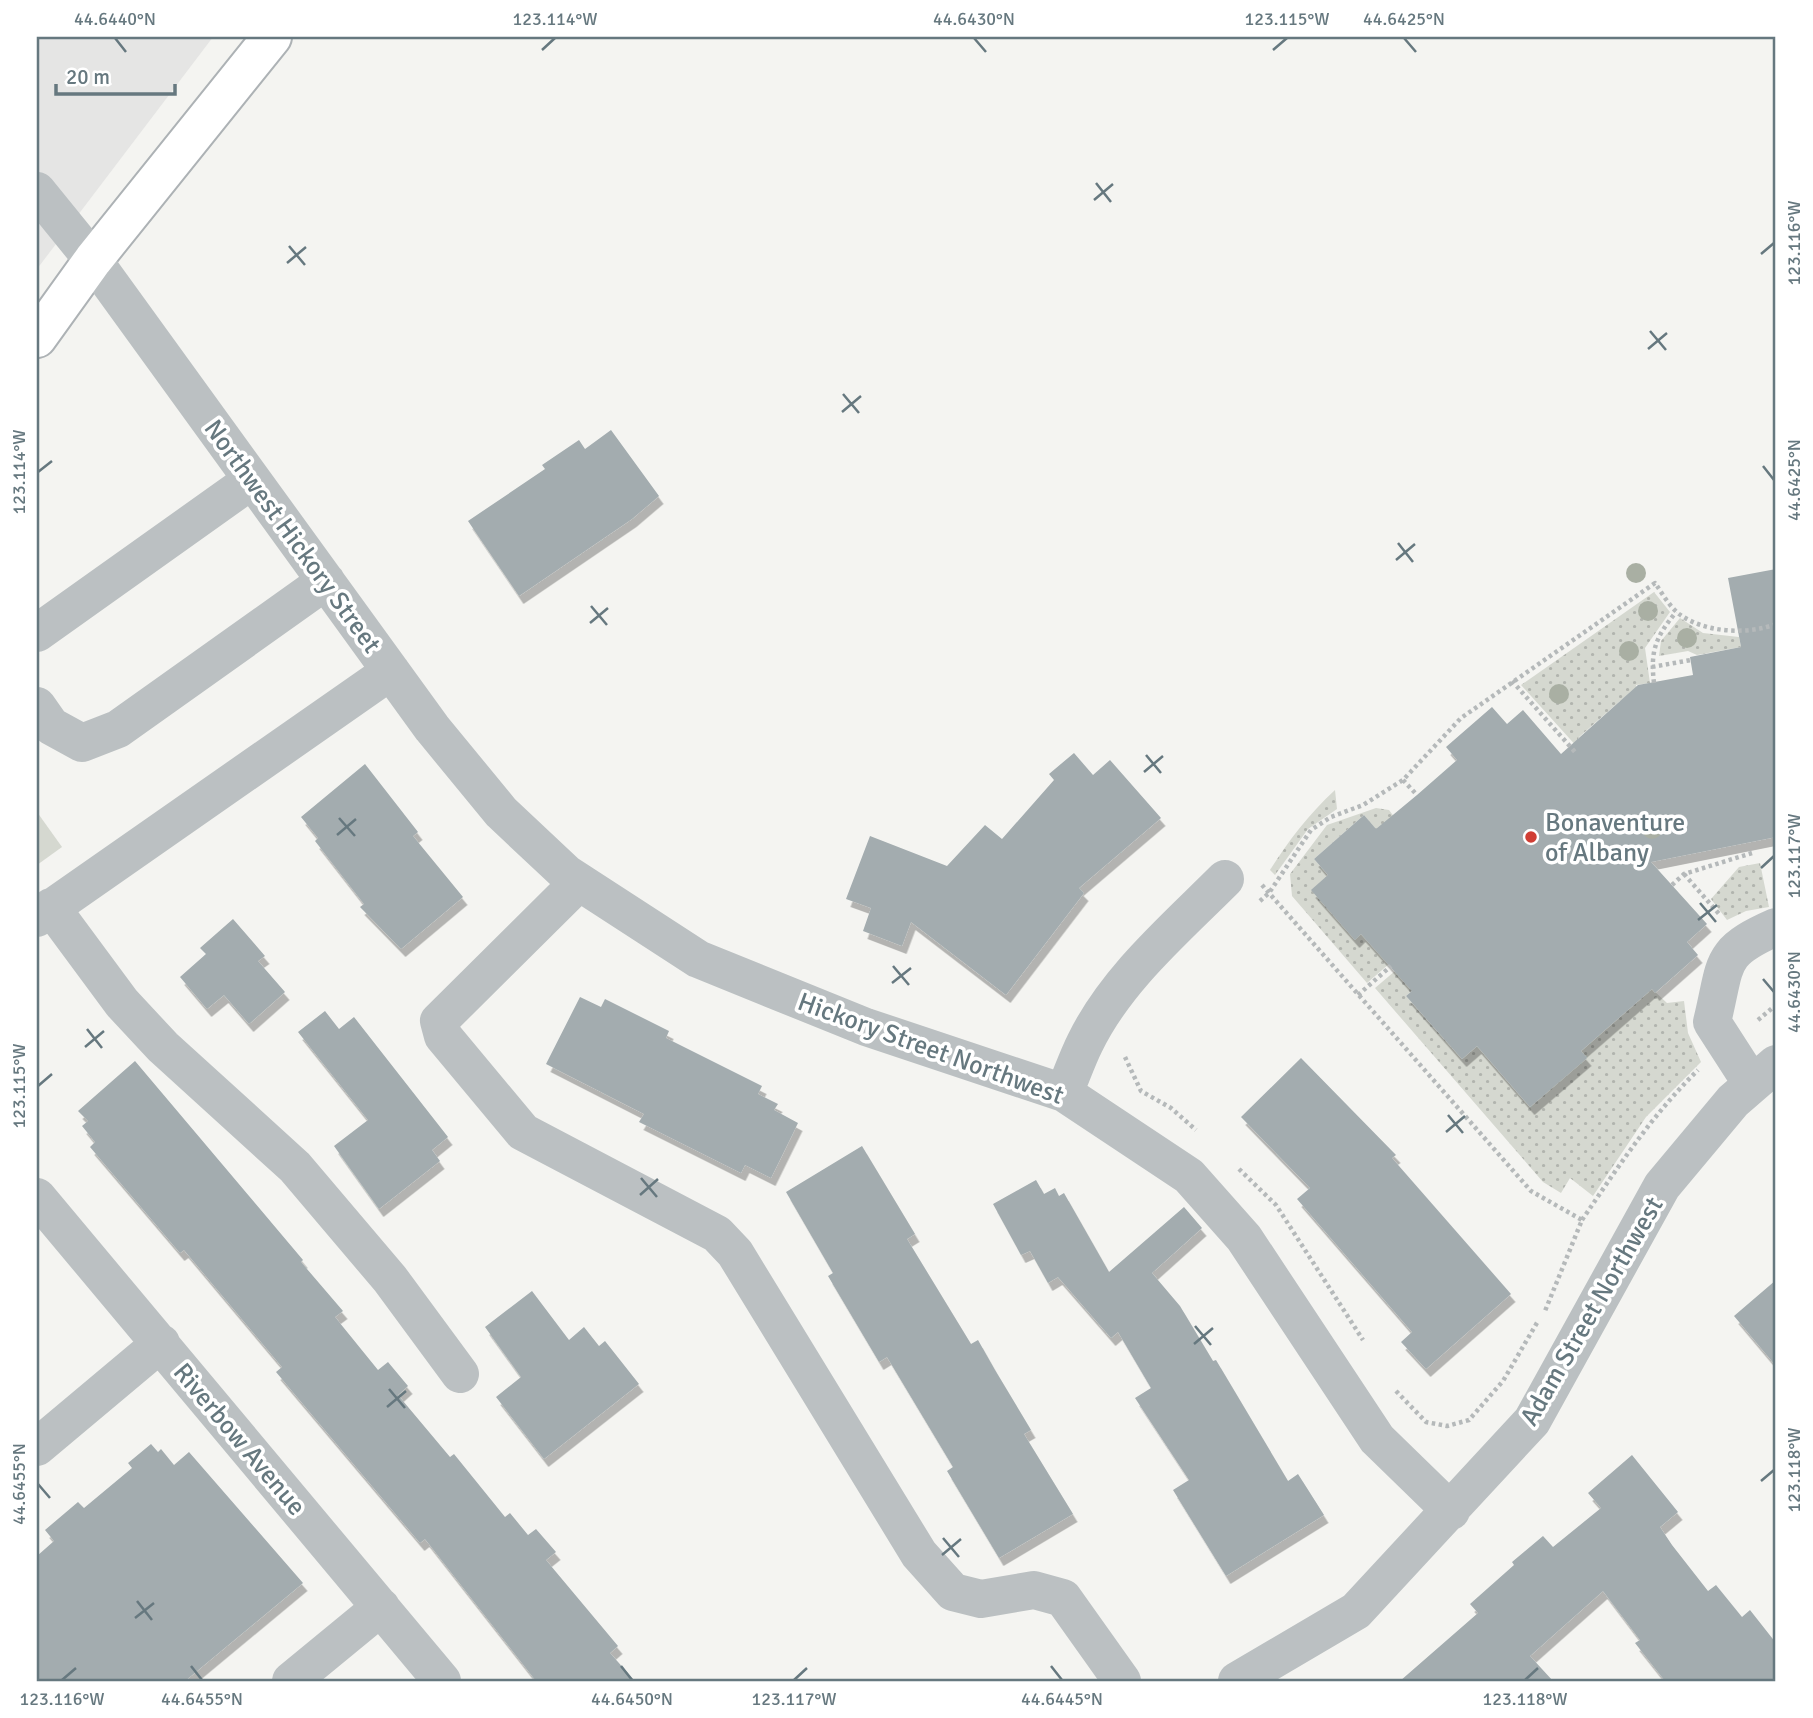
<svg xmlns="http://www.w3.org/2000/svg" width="1813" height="1718" font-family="Signika,sans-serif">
  <defs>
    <pattern id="grass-dots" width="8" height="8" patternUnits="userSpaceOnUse" patternTransform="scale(1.75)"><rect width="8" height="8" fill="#d5d8d0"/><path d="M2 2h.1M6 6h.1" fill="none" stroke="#b1b4ae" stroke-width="1.8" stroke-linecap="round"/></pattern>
    <filter id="shadow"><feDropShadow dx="4.5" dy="8" stdDeviation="0" flood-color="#0004"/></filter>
  </defs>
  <rect width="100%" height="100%" fill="#f4f4f1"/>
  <path fill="#e5e5e4" d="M37,37H213L37,269Z"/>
  <path fill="url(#grass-dots)" d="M1654,592L1670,612L1645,648L1650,683L1636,685L1638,698L1620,701L1578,738L1579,749L1521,685Z
    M1680,618L1703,633L1739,637L1741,647L1697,655L1688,651L1659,656L1661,641Z
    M1335,790L1337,809L1308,829L1275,875L1270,870C1289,840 1309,814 1335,790Z
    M1376,808L1389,810L1395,818L1378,832L1364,815L1314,859L1328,875L1355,939L1361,934L1389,964L1367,983L1292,896L1290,874L1327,825Z
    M1760,863L1769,907L1746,911L1727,920L1711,899L1739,867Z
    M1395,971L1418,986L1406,996L1462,1059L1477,1046L1530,1107L1586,1058L1581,1051L1652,989L1667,1003L1684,1001L1688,1033L1701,1062L1646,1117L1593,1196L1570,1178L1561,1193L1543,1182L1375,988Z"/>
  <path fill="#d5d8d0" d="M37,812L62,847L37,865Z"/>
  <path fill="#a3acaf" filter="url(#shadow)" d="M611,430L659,496L632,519L519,596L468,521L545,469L542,465L579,440L585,449Z
    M1776,569V837L1651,862L1707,924L1687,942L1698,955L1655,993L1652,989L1581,1051L1587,1058L1530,1107L1477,1046L1462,1059L1406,996L1412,991L1361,934L1355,940L1311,890L1328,875L1314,859L1364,815L1376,829L1417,795L1457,760L1446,747L1492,707L1507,724L1523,710L1561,754L1638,685L1693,675L1690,657L1741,647L1728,578Z
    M1074,753L1093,775L1110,760L1161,818L1079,888L1084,893L1006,995L911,922L902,946L863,931L871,908L846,899L870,836L947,866L985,825L1002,839L1054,780L1049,774Z
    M365,764L418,832L413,836L463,897L401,949L360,907L364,904L315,841L318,838L301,817Z
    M233,919L265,956L258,961L285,992L249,1024L224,995L207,1009L180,977L206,954L200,948Z
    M580,997L601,1007L605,999L669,1031L666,1038L762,1086L758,1094L778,1104L774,1110L798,1123L771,1178L745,1165L741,1173L639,1122L644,1114L546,1064Z
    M325,1011L339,1029L354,1017L448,1137L432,1150L440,1161L379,1209L334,1146L368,1120L298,1032Z
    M1301,1058L1396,1155L1392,1158L1511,1294L1426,1369L1401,1342L1412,1332L1297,1199L1310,1188L1241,1117Z
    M135,1061L303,1260L301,1262L343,1311L335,1317L378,1370L388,1362L408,1386L398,1395L450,1457L454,1454L505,1517L510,1513L528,1535L536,1529L556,1552L546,1560L618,1646L610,1653L635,1681H536L425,1539L420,1543L276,1372L282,1367L184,1250L180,1253L90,1147L95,1142L82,1126L88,1121L78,1111Z
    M862,1146L915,1234L907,1239L971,1344L978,1340L995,1370L1031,1430L1024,1434L1073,1514L999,1558L947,1471L953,1467L887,1357L879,1362L828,1276L833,1273L786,1192Z
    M1036,1180L1044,1194L1055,1188L1059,1196L1064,1193L1109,1272L1184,1207L1202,1228L1152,1273L1180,1306L1213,1361L1216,1360L1288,1481L1298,1474L1324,1515L1226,1576L1173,1490L1189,1480L1135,1398L1151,1388L1118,1332L1111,1338L1058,1277L1048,1283L1030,1251L1021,1255L993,1204Z
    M1776,1280V1366L1734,1316Z
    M532,1291L569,1340L584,1327L599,1346L605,1341L639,1384L544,1459L496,1397L521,1377L485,1327Z
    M151,1444L158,1452L161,1449L174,1465L189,1452L303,1583L185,1681H37V1556L54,1541L45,1530L78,1502L84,1508L132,1468L128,1463Z
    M1632,1455L1678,1512L1660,1527L1672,1545L1708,1591L1716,1585L1742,1617L1750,1610L1776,1643V1681H1665L1635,1643L1640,1640L1603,1591L1530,1656L1553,1681H1400L1478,1613L1470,1604L1514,1565L1512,1562L1543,1536L1553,1547L1601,1508L1588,1493Z"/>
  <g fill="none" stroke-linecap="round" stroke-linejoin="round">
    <g stroke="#adb2b5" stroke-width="42">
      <path id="major" d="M37,338L93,260L272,37"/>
    </g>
    <path stroke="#b5b9ba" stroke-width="4.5" stroke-dasharray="3.5 3.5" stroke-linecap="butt" d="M1652,667L1691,660
      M1512,681L1575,752
      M1654,683C1650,650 1656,637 1676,612
      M1403,780L1417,795
      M1684,874L1720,915
      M1262,885L1531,1191L1582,1220L1545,1311
      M1672,885L1684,874L1752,853
      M1260,901L1269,893L1311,830L1331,817L1363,805L1403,780L1461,718L1655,583C1662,593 1669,606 1679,614C1705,633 1747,635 1776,624
      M1358,995L1391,966
      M1758,1020L1776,1005
      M1125,1057L1141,1091L1171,1108L1196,1130
      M1239,1169L1276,1205L1363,1340
      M1582,1220C1618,1167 1652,1115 1698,1070
      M1396,1391L1426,1422L1447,1426L1469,1420L1503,1381L1538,1321"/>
    <path stroke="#bbc0c2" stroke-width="38" d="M37,191L93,260L432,728L501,812L567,874L698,959L866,1027L1064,1093L1189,1176L1244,1238L1377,1439L1451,1511
      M37,633L252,480
      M37,706L51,726L82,743L118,729L326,581
      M579,882L439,1021L443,1036L523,1132L717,1234L735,1253L919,1554L953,1592L981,1599L1034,1590L1063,1598L1122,1681
      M51,907L122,1003L163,1047L295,1167L390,1279L460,1374
      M37,918L391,671
      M1752,1084L1712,1022C1727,962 1717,953 1776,927
      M1064,1093C1071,1077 1077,1059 1085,1043C1116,979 1175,929 1225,879
      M37,1197L442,1681
      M37,1447L161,1343
      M291,1681L381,1607
      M1237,1681L1356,1611L1532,1421L1662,1186L1733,1101L1776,1064"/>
    <use href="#major" stroke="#fff" stroke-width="38"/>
  </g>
  <g fill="#a9afa3">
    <circle cx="1636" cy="573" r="10"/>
    <circle cx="1648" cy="611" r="10"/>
    <circle cx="1687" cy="638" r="10"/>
    <circle cx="1629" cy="651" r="10"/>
    <circle cx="1559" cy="694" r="10"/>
    <circle cx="1652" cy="829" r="10"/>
  </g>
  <path fill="none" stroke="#66787f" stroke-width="2.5" d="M115,38L126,52M974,38L986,52M1404,38L1416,52M542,50L555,38M1273,50L1287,38M1096,183L1111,202M1094,200L1113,184M289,246L305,265M1761,254L1774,243M287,263L306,247M1650,331L1666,350M1648,349L1667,333M843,394L859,413M842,412L861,396M1763,466L1774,480M38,472L52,461M1398,543L1413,562M1396,560L1415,544M591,606L607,625M590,623L608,608M1146,755L1161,773M1144,772L1163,756M339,818L355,836M337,835L356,819M1761,868L1774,856M1700,903L1716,922M1698,920L1717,905M893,966L909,985M1763,979L1774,992M892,983L911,968M87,1029L102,1048M85,1047L104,1031M38,1086L52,1074M1448,1115L1463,1133M1446,1132L1465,1116M641,1178L657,1197M640,1195L658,1179M1195,1326L1211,1345M1194,1344L1213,1328M389,1389L405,1408M387,1407L406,1391M1761,1481L1774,1470M38,1484L50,1498M943,1538L959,1557M942,1555L961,1539M137,1601L152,1620M135,1618L154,1603M191,1666L202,1680M621,1666L632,1680M1051,1666L1062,1680M62,1680L76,1668M794,1680L807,1668M1525,1680L1538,1668"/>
  <circle fill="#d03e34" stroke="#fff" stroke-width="2.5" cx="1531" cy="837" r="7"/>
  <g text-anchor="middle" stroke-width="7" stroke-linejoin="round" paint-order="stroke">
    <g font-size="26" fill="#66787f" stroke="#fff">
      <text transform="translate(293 536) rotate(54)" y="9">Northwest Hickory Street</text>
      <text transform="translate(931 1048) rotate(20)" y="9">Hickory Street Northwest</text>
      <text transform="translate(1591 1311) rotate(-60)" y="9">Adam Street Northwest</text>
      <text transform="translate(240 1439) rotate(50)" y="9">Riverbow Avenue</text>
    </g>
    <g font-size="26" fill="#66787f" stroke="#fff" text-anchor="start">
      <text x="1545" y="831">Bonaventure<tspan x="1545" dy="30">of Albany</tspan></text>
    </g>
  </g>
  <rect width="1813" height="1718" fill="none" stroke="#ffffff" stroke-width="77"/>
  <path d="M56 84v10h119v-10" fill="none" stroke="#66787f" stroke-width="3.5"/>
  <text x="66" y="84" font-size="21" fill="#66787f" stroke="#ffffff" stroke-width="5" paint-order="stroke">20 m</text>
  <rect x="38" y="38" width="1736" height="1642" fill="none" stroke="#66787f" stroke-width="2.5"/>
  <g font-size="18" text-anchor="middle" fill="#66787f">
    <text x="115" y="25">44.6440°N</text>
    <text x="555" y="25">123.114°W</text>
    <text x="974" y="25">44.6430°N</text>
    <text x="1287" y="25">123.115°W</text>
    <text x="1404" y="25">44.6425°N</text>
    <text transform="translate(1794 243) rotate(-90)" y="6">123.116°W</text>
    <text transform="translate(19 472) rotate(-90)" y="6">123.114°W</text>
    <text transform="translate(1794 480) rotate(-90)" y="6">44.6425°N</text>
    <text transform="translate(1794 856) rotate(-90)" y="6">123.117°W</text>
    <text transform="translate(1794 992) rotate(-90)" y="6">44.6430°N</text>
    <text transform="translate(19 1086) rotate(-90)" y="6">123.115°W</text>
    <text transform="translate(1794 1470) rotate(-90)" y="6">123.118°W</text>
    <text transform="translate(19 1484) rotate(-90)" y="6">44.6455°N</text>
    <text x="62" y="1705">123.116°W</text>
    <text x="202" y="1705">44.6455°N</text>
    <text x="632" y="1705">44.6450°N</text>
    <text x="794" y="1705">123.117°W</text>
    <text x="1062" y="1705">44.6445°N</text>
    <text x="1525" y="1705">123.118°W</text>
  </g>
</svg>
